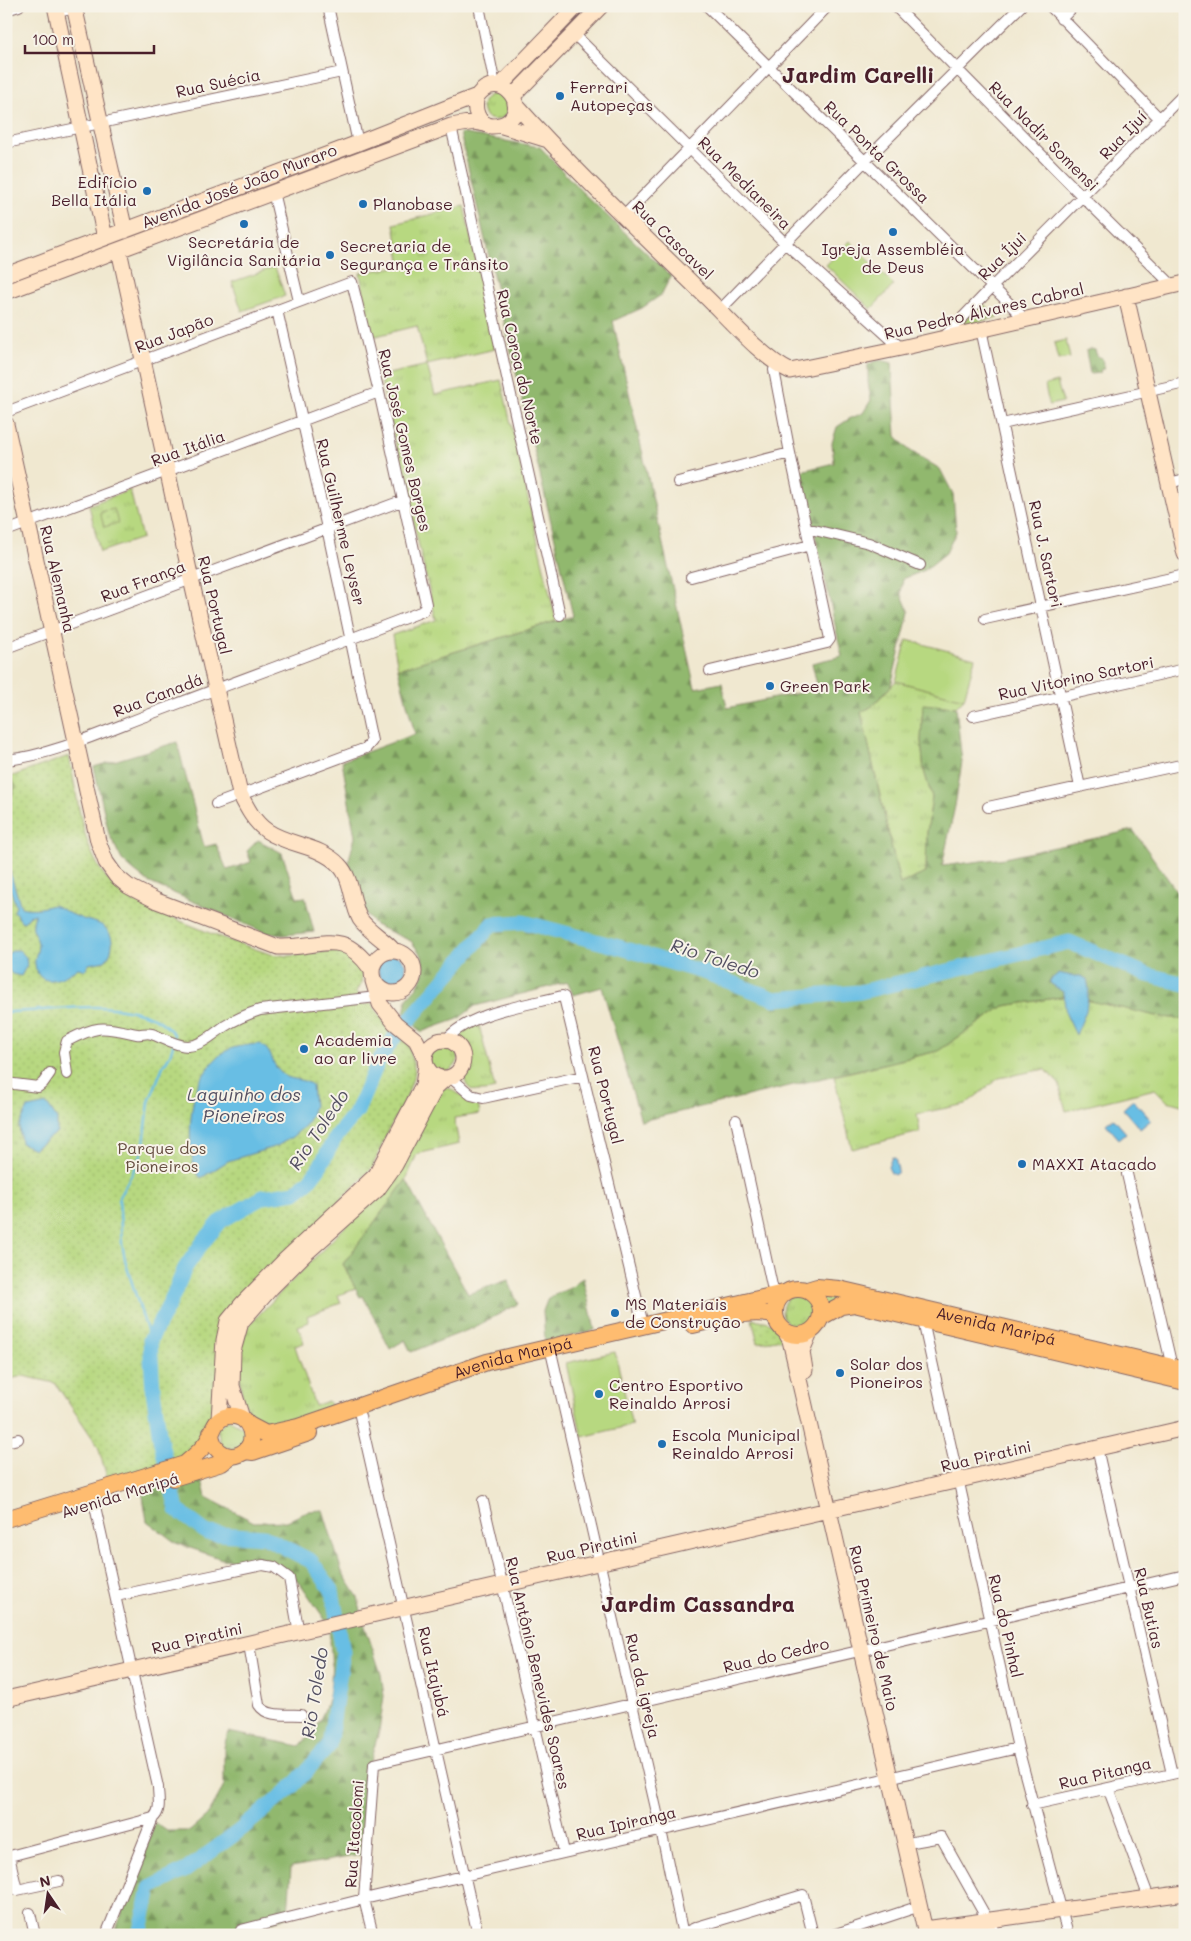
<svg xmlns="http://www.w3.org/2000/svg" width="1191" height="1941" font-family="Mali,sans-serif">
  <defs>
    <pattern id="grass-tufts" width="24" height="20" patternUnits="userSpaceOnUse" patternTransform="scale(1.25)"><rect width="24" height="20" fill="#b7d880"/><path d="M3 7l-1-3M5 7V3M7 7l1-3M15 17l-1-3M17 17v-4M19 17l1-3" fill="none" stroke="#9fb96f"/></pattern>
    <pattern id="forest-firs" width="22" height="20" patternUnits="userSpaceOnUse" patternTransform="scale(1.25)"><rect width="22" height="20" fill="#91b86e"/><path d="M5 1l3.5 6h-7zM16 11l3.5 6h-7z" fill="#78955b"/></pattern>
    <pattern id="park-dots" width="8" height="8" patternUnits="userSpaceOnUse" patternTransform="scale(1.25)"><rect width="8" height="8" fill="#b7d880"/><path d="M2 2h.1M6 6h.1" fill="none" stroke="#9fb96f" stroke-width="1.8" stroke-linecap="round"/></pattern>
  </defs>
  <rect width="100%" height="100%" fill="#f7f3e8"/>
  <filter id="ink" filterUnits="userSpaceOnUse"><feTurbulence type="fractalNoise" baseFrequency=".02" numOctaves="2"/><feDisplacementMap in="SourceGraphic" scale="10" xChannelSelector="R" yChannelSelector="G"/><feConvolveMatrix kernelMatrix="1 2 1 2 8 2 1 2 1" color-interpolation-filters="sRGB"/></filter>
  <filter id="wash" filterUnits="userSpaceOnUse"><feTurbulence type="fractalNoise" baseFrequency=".0096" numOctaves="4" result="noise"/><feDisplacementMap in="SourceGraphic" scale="20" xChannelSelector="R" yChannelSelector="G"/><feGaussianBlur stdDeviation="1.12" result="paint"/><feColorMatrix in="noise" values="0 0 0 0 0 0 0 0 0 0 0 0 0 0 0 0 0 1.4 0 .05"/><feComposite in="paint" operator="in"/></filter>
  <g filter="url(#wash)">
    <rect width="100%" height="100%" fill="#f0e8d0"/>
    <path fill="url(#grass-tufts)" stroke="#807c56" d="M482 107a13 13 0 1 1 26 0a13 13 0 1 1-26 0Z
      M464,206L495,349L427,365L435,395L501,380L556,621L398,669L392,635L436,620L380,376L427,365L417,326L372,337L360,273L401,266L394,224Z
      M1066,340L1070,358L1058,360L1054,343Z
      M1057,382L1063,402L1049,405L1045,385Z
      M130,490L142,538L100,552L89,505Z
      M896,681L964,699L956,707L923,705L921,741L924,771L932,797L927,833L926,873L900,884L861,712L871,707Z
      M1068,996L1161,1017L1185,1019V1106L1167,1101L1155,1089L1066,1111L1059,1084L1045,1069L999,1078L966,1104L917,1114L920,1132L852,1149L834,1076L938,1051L1004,1006Z
      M478,1021L495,1089C442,1102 480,1052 454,1036Z
      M428 1057a15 15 0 1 1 30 0a15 15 0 1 1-30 0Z
      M447,1087L471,1101L478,1103L480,1114L454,1118L459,1144L417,1154L406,1180L343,1264L356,1289L338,1295L341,1303L307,1316L309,1322L298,1326L304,1343L295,1346L315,1406L328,1401L331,1407C314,1413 281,1429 264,1424C233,1416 237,1349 248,1326L387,1184L436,1093Z
      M819,1295L863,1299L824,1306Z
      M782 1311a16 16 0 1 1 32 0a16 16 0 1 1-32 0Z
      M228,1419L244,1428V1442L236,1449L222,1447L217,1429Z"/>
    <path fill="url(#forest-firs)" stroke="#6e6c4c" d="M460,133L540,147L582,192L671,276L661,295L642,308L613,321L695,688L722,683L727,708L818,689L812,663L842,656L801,471L834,463L832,443L837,427L849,419L863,413L871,400L868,382V365C877,359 882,360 892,363L896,436L909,450L940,469L953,494L956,532L946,553L925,570L903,579L901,593L909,612L891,686L871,707L861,712L900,884L926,873L927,833L932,797L924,771L921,741L923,704L956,707L962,762L955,806L942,866L1005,858L1133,830L1185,903V1019L1161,1017L1068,996L1004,1006L938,1051L641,1121L602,987L573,995L568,982L475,1006L458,1019L421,1032L404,1013L407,998L417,987L424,973L422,956L411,941L375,925L361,908L354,890L348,863L355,837L342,761L415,734L398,669L573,616Z
      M1091,349L1095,350L1097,356L1102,358L1104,369H1101L1100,373L1090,374L1086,351Z
      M177,742L204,847L216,844L227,870L251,862L247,851L258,840L282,853L297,898L305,897L314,932L283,935L266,933L148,882L133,870L122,860L109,834L94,767Z
      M6,772L16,786L6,809Z
      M406,1180L468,1294L508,1280L518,1304L473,1328L411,1352L405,1340L390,1349L363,1296L360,1297L343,1264Z
      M583,1278L595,1330L545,1342L543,1311L548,1298L572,1287L578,1281Z
      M200,1472L206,1497L254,1522L287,1521L309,1511L323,1510L342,1572L358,1597L362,1616L328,1624L300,1583L284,1569L264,1563L222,1559L176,1543L147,1521L142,1490Z
      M363,1620L381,1674L384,1696L379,1731L369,1765L366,1854L291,1867L288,1916L240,1935H114L155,1823L167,1831H190L207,1816L224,1786V1747L228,1732L300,1746C337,1707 333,1677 329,1628Z"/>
    <path fill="url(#park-dots)" stroke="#807c56" d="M981,302L998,317L959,326Z
      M114,509L118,523L104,527L100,512Z
      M69,756C81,812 82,876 139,904L217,936L270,954L289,956L341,950L348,953L359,964L362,975L361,984L356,992L363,1005L371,1003L385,1023L409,1045L415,1072L407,1096L388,1131L372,1168L227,1315L215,1410L205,1433L190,1453L110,1488L98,1446L55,1383L23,1376L6,1380V809L16,786L10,777Z
      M752,1319C767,1321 778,1322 782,1339L758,1343Z"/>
    <path fill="#b7d880" stroke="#807c56" d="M850,241L894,285L871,309L826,265Z
      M275,267L285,296L242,311L232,282Z
      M907,640L975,658L964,699L896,681Z
      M615,1352L632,1425L582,1437L566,1363Z"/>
    <path fill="#67bee4" stroke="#586e88" d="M10,872L21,907C32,910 42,908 53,905C62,908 69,914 78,917C84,920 91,921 97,923C115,930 116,948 105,961L89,964L85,970L78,968C66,977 38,992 35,964C34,958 38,951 38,945C38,939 34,935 33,929C32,924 34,919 35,914L29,916L24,922L21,921L14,911L16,906L6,877V873Z
      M14,950H19L26,957L27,965L21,976L12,974L6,967L7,954Z
      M378 969a14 14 0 1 1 28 0a14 14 0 1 1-28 0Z
      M1059,973L1072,976H1081L1087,979L1089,989L1086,1011L1076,1035L1066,1014L1063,992L1050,983V980Z
      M260,1044C274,1052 270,1062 280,1072C289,1082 302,1077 312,1085L314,1106L311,1115L306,1125L292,1137L277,1146L228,1161L201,1178C185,1163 189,1102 199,1083C204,1073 212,1062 220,1055C230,1046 246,1045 260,1044Z
      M1133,1100L1151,1120L1140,1129L1123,1109Z
      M47,1104L57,1119V1132L34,1149L21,1143L19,1126L28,1108Z
      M1113,1118L1126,1133L1119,1139L1106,1124Z
      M892,1157L895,1158L898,1170L897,1173L894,1175L891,1173L888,1167Z"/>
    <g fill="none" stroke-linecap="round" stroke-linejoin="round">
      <path stroke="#67bee4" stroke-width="2.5" d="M6,1012C55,1012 110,997 156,1019C163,1022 169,1029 174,1034V1039
        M150,1340L126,1264L122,1244L119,1197L139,1161L144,1144L149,1102L163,1066L170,1055L173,1045"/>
      <path stroke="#67bee4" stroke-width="15" d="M140,1935L150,1888L186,1870L239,1831L290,1789L329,1746L343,1652L332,1590L311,1561L264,1537L207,1533L177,1510L160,1439L153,1390L150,1340L170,1303L185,1268L203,1242L221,1221L263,1197L295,1192L309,1181L319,1168L335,1138L357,1111L378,1062L393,1039L492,924L523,922L615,946L706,973L775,999L860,992L1069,942L1148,975L1185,984"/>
    </g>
  </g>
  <g filter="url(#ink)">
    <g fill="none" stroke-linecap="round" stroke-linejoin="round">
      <g stroke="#846565" stroke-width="12">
        <path id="street" d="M328,6L358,143
          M479,6L495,85
          M707,6L1026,320
          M895,6L1083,197L1173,286
          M1050,6L1160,119
          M6,10L19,6
          M57,12L84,6
          M1061,19L1074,6
          M574,34L785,243L901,348
          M451,126L560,615
          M6,143L342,72
          M273,192L299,301
          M624,216L828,6
          M720,310L864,162L1021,6
          M981,329L1080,787
          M944,337L993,286L1185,93
          M6,412L352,282L379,392L426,604L423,611C336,645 248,677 161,710C114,727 55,755 6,760
          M1002,424L1185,383
          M678,482L790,453
          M1169,483L1185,479
          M806,528L869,543L920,565
          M6,531L379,392
          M691,577L810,545
          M985,619L1185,575
          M6,648L404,500
          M710,671L827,643L830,639L790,453L774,370L776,364
          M973,716L1185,669
          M216,804L366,748L372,741L327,528L277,310
          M988,807L1185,764
          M446,1040C469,1012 528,1005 562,996L564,997L643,1325
          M67,1074L64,1052L67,1041C99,1024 103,1027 137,1034C142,1035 146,1032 152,1034C163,1038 176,1046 188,1046C203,1045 213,1034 225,1026C236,1019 248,1014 260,1010L377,997
          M450,1077L471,1095L483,1098L583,1076
          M6,1083L38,1087L43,1083L50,1073
          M736,1120L774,1295
          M1127,1174L1172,1367
          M924,1318L923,1321L1018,1748L1068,1935
          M552,1356L661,1830L683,1935
          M360,1416L478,1935
          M6,1442L18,1439
          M1097,1448L1172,1774
          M92,1493L158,1787C158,1797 162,1811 153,1818L106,1935
          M483,1501L564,1852
          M116,1596L263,1565L274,1567L289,1578L299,1633
          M249,1644L259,1705C267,1718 288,1714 301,1715
          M1108,1788L1149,1898
          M1032,1805L1185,1771
          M913,1842L941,1837L996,1935
          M9,1856L17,1890L59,1881
          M6,1857L153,1818
          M30,1913L35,1935
          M241,1930L364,1899L1018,1748
          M373,1935L364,1899L374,1764L1185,1575
          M679,1935L697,1927L803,1895L813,1935
          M833,1935L920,1906"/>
      </g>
      <g stroke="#846565" stroke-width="17">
        <path id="secondary" d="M55,6L105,238
          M74,6L125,231
          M500,86L577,6
          M513,96L601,6
          M515,104C575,171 641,233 705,296C727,317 763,359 790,371L901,348L1185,283
          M499,125L545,139
          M119,250L191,579L240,794C247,808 254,822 267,831C289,846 320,845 339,865C353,879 351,903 360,919C368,931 384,939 393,950
          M6,275L358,143L477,96C499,67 531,105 507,122C503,125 497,126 492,126C477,124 473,109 477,96
          M6,292L451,126L474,122L486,124
          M1126,296L1185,554
          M6,424L98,841L106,862L116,876L128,886L157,901L278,947C322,949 340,926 371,969
          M372 972a21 21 0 1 1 42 0a21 21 0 1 1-42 0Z
          M373,981L380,1004L395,1023L416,1040L425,1058
          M425 1059a19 19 0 1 1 38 0a19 19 0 1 1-38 0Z
          M785,1331L790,1340L926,1935
          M805,1370L802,1351L810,1332
          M242,1418L232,1386L233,1351L241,1322L271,1288L304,1255L377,1190L395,1165L436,1087L446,1078
          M219,1419L224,1340L228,1321L242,1304L285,1260L376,1175L423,1085L426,1065
          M6,1699L1185,1428
          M925,1929L1185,1893"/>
      </g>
      <g stroke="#846565" stroke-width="18">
        <g id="primary">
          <circle cx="798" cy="1312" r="23"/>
          <path id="s1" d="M807,1290L817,1287L839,1289L1185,1370"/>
          <path d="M821,1317L841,1306L854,1304L1185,1382"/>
          <path d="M693,1325C720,1319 747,1309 774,1315"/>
          <path id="s2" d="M249,1425L266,1434L298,1427L487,1362L784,1293"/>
          <path d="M245,1451L253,1452L309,1433"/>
          <path d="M173,1478L222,1463L231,1456"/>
          <path d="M6,1519L185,1464C193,1457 201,1451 207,1442C214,1432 213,1419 228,1416C251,1412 261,1445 240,1454C224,1461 212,1448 211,1433"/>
        </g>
      </g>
      <use href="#street" stroke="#fff" stroke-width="10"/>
      <use href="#secondary" stroke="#ffe4c6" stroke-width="15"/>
      <use href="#primary" stroke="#febc70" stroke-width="16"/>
    </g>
  </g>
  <g fill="#1f6fb2" stroke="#f7f3e8" stroke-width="2">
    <circle cx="560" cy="96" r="5"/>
    <circle cx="147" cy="191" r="5"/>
    <circle cx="363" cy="204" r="5"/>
    <circle cx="244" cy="224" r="5"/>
    <circle cx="893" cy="232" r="5"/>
    <circle cx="330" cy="255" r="5"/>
    <circle cx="770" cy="686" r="5"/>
    <circle cx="304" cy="1049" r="5"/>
    <circle cx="1022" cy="1164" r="5"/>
    <circle cx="615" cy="1313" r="5"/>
    <circle cx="840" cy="1373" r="5"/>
    <circle cx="599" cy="1394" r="5"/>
    <circle cx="662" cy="1444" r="5"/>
  </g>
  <g text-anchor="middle" stroke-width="4" stroke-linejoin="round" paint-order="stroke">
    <g font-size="16" fill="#4a1f2b" stroke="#f7f3e8">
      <text transform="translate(218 83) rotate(-12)" y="6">Rua Suécia</text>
      <text transform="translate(1123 135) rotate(-46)" y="6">Rua Ijuí</text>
      <text transform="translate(1044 136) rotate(45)" y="6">Rua Nadir Somensi</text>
      <text transform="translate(877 152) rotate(44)" y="6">Rua Ponta Grossa</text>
      <text transform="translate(745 183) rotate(45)" y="6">Rua Medianeira</text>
      <text transform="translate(239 186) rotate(-21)" y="6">Avenida José João Muraro</text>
      <text transform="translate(673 240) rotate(44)" y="6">Rua Cascavel</text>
      <text transform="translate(1002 256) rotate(-45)" y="6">Rua Íjui</text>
      <text transform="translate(984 311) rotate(-13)" y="6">Rua Pedro Álvares Cabral</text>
      <text transform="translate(174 333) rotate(-21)" y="6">Rua Japão</text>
      <text transform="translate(520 367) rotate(77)" y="6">Rua Coroa do Norte</text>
      <text transform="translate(405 440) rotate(77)" y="6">Rua José Gomes Borges</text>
      <text transform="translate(188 448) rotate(-20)" y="6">Rua Itália</text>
      <text transform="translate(341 522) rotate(77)" y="6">Rua Guilherme Leyser</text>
      <text transform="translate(1046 554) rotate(78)" y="6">Rua J. Sartori</text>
      <text transform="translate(58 579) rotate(77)" y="6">Rua Alemanha</text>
      <text transform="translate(143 581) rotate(-21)" y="6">Rua França</text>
      <text transform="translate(215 605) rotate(77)" y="6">Rua Portugal</text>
      <text transform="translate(1076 678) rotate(-12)" y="6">Rua Vitorino Sartori</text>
      <text transform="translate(158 695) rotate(-21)" y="6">Rua Canadá</text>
      <text transform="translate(606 1095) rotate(76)" y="6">Rua Portugal</text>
      <text dy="6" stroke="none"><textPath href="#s1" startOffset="194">Avenida Maripá</textPath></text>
      <text dy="6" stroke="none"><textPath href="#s2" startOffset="278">Avenida Maripá</textPath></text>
      <text transform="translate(986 1456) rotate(-13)" y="6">Rua Piratini</text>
      <text transform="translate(120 1495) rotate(-17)" y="6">Avenida Maripá</text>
      <text transform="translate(592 1547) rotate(-13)" y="6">Rua Piratini</text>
      <text transform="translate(1149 1608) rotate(77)" y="6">Rua Butias</text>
      <text transform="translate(1006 1626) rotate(77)" y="6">Rua do Pinhal</text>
      <text transform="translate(874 1628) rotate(77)" y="6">Rua Primeiro de Maio</text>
      <text transform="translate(197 1638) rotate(-13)" y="6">Rua Piratini</text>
      <text transform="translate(776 1655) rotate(-13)" y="6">Rua do Cedro</text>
      <text transform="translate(434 1672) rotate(77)" y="6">Rua Itajubá</text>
      <text transform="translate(538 1673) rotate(77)" y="6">Rua Antônio Benevides Soares</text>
      <text transform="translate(643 1686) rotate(77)" y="6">Rua da igreja</text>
      <text transform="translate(1105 1773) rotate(-13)" y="6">Rua Pitanga</text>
      <text transform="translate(626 1823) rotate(-13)" y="6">Rua Ipiranga</text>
      <text transform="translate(354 1834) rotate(-86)" y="6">Rua Itacolomi</text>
    </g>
    <g font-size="16" fill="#4a1f2b" stroke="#f7f3e8" text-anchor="start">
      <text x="570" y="93">Ferrari<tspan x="570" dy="18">Autopeças</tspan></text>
      <text x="137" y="188" text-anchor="end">Edifício<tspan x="137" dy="18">Bella Itália</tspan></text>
      <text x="373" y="210">Planobase</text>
      <text x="244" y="248" text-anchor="middle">Secretária de<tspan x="244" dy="18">Vigilância Sanitária</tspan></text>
      <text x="340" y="252">Secretaria de<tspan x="340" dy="18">Segurança e Trânsito</tspan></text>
      <text x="893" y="255" text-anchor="middle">Igreja Assembléia<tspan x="893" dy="18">de Deus</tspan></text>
      <text x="780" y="692">Green Park</text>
      <text x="314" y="1046">Academia<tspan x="314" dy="18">ao ar livre</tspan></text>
      <text x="1032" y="1170">MAXXI Atacado</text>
      <text x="625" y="1310">MS Materiais<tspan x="625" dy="18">de Construção</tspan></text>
      <text x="850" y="1370">Solar dos<tspan x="850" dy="18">Pioneiros</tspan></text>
      <text x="609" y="1391">Centro Esportivo<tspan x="609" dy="18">Reinaldo Arrosi</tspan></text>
      <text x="672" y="1441">Escola Municipal<tspan x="672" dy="18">Reinaldo Arrosi</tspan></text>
    </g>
    <g font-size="16" fill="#654d40" stroke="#f7f3e8">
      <text x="162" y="1154">Parque dos<tspan x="162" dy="18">Pioneiros</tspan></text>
    </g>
    <g font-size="18" font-style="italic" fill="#534f62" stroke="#f7f3e8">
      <text transform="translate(715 959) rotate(18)" y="6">Rio Toledo</text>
      <text x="244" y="1101">Laguinho dos<tspan x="244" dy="21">Pioneiros</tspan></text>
      <text transform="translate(319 1130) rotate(-56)" y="6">Rio Toledo</text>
      <text transform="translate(315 1693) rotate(-81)" y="6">Rio Toledo</text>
    </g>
    <g font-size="21" font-weight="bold" fill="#4a1f2b" stroke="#f7f3e8">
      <text x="858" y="83">Jardim Carelli</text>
      <text x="698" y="1612">Jardim Cassandra</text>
    </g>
  </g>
  <rect width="1191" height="1941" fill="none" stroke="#f7f3e8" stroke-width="25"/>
  <g transform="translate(48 1894) rotate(347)" stroke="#f7f3e8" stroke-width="4" paint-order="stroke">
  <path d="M0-4L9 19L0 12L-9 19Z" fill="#4a1f2b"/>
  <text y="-8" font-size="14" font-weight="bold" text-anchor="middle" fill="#4a1f2b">N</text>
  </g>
  <path d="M25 45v8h129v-8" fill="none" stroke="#4a1f2b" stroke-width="2.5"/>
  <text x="32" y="45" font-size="15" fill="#4a1f2b" stroke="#f7f3e8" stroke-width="4" paint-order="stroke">100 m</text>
</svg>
